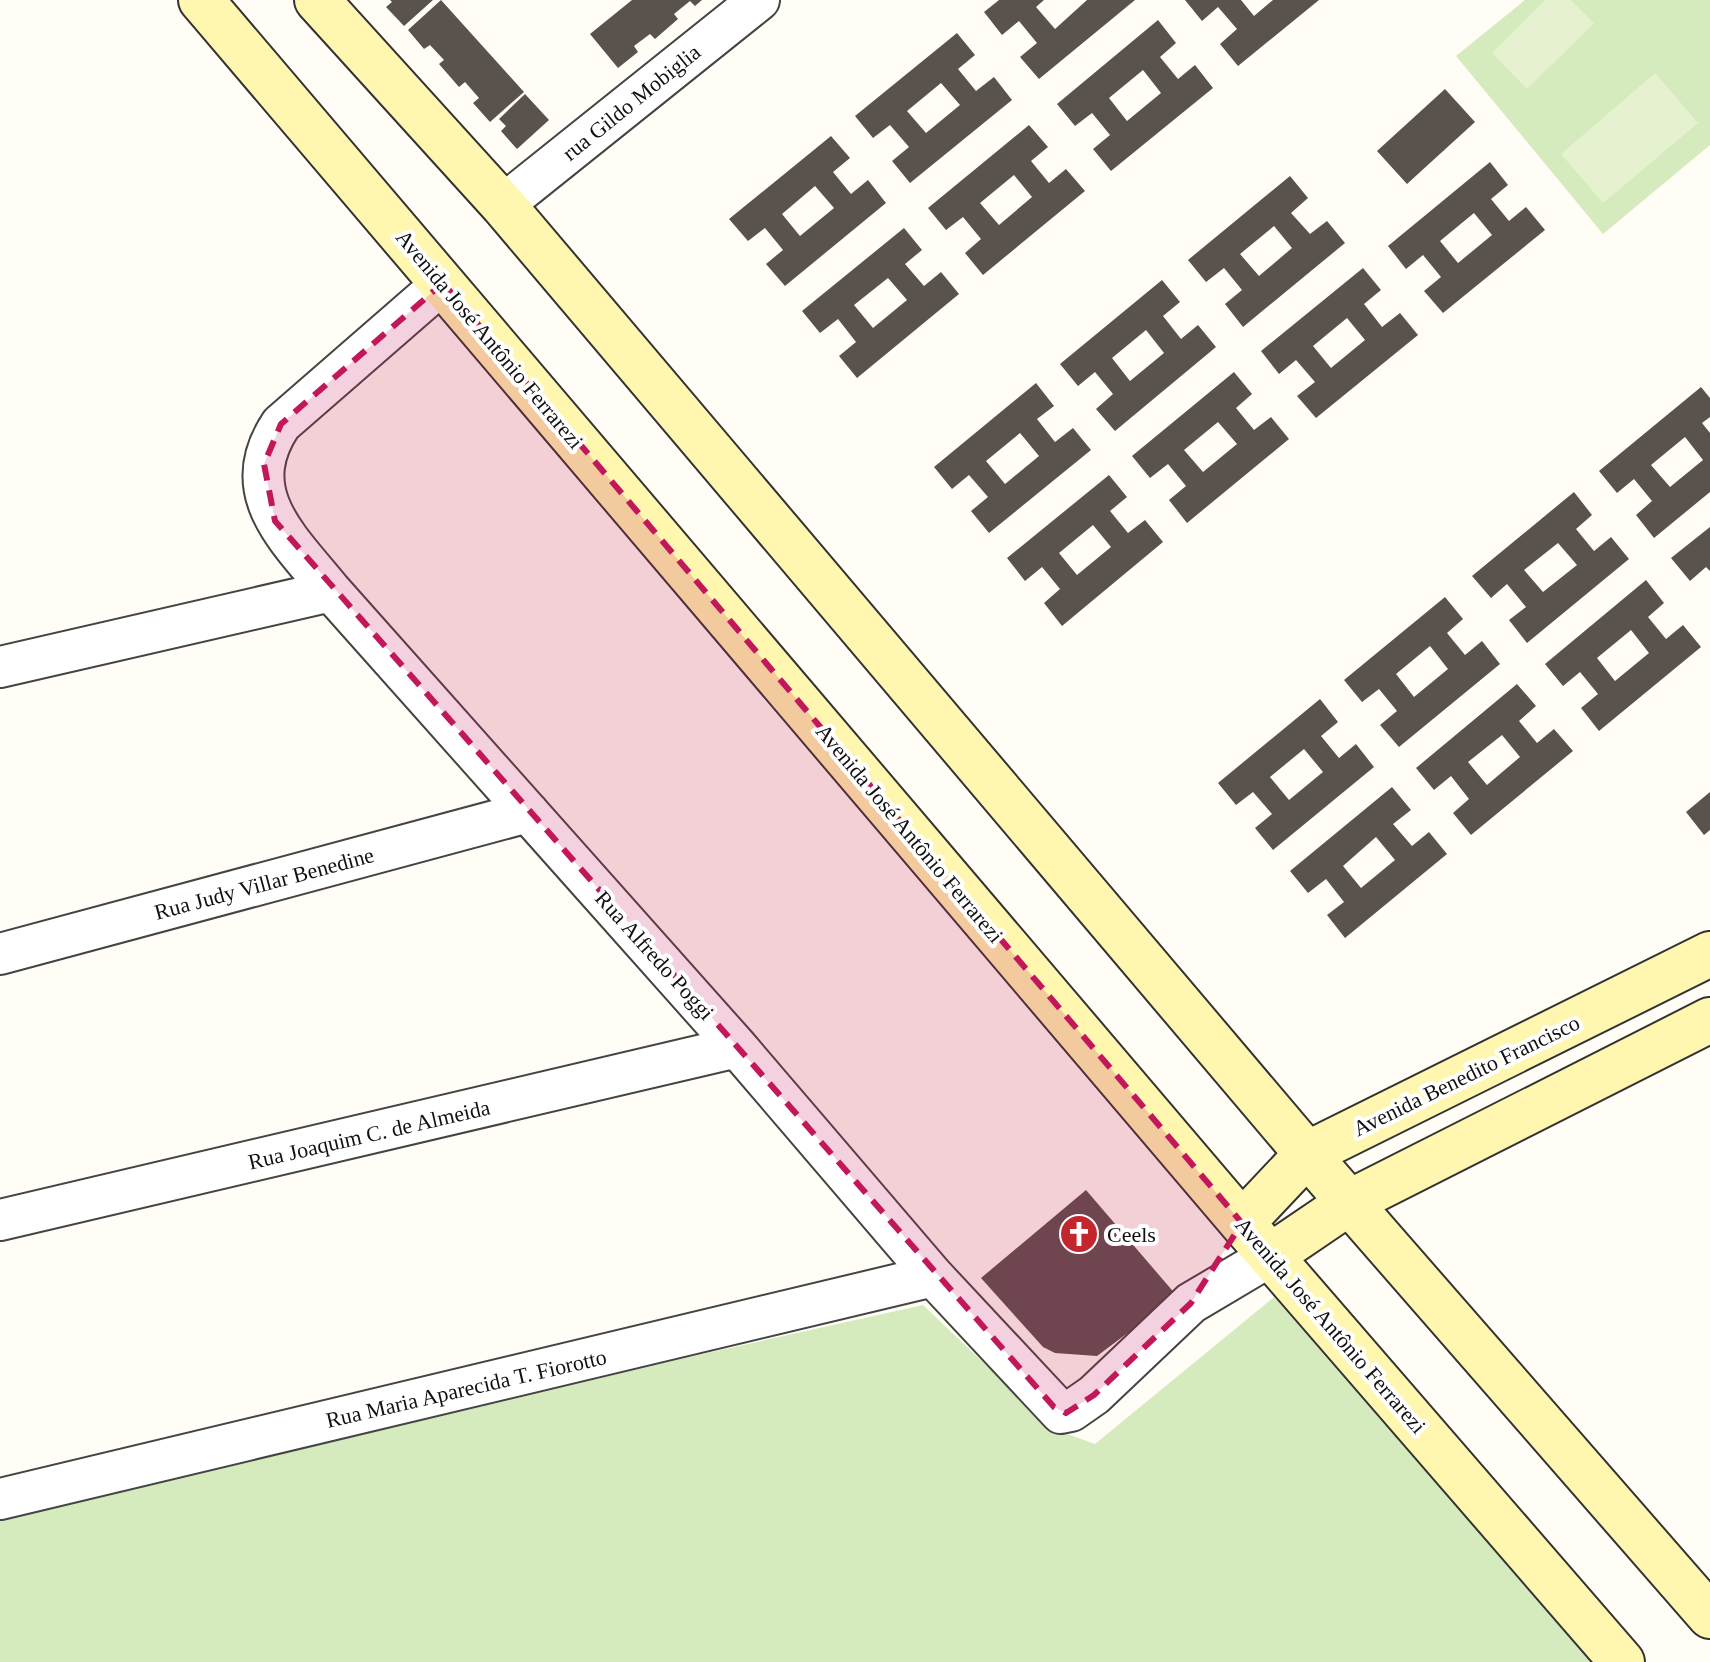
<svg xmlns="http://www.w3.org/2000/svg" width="1710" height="1662" font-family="Georgia,serif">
  <rect width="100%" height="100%" fill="#fffdf5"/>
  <path fill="#d5ebbd" d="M1525,0H1710V145L1603,234L1456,56Z
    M1274,1297L1591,1662H0V1521L685,1358L923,1305L1053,1429L1095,1444Z"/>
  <path fill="#e6f2cf" d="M1545,0H1571L1594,23L1527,89L1492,53Z
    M1655,73L1698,123L1603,203L1561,154Z"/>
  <path fill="#5a524d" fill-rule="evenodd" d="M390,0H433L404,26L386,7L392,2Z
    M441,0L524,92L490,122L473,103L479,98L465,82L459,87L439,64L444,60L430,45L424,49L408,30Z
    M632,0H702L695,6L690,1L674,14L678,19L655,39L650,34L634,46L638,52L618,68L590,34Z
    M999,0H1044L1036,7L1055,29L1087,0H1135L1039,79L1020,57L1037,43L1019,21L1002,35L984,12Z
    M1185,0H1241L1254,16L1273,0H1319L1238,66L1220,44L1237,29L1218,7L1202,21Z
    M1158,20L1176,43L1160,57L1178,79L1195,65L1213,88L1111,171L1093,149L1110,135L1092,113L1075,126L1057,104ZM1143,70L1161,93L1127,121L1109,98Z
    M957,33L975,55L958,69L976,91L994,77L1012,100L910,183L892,161L909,147L890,125L873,138L855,116ZM941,83L960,105L926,133L907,111Z
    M1445,89L1475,122L1407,184L1377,151Z
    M525,94L549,120L517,149L501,131L506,126L499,119Z
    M1029,125L1048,147L1031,161L1049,183L1066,169L1085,191L983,275L965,253L981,239L963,217L946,230L928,208ZM1014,175L1032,197L999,225L980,203Z
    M831,136L850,158L833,172L851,194L868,180L886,203L785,286L766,264L783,250L765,228L748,241L729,219ZM815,186L834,208L800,236L782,214Z
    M1490,162L1508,185L1491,199L1509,221L1526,207L1545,230L1443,313L1424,291L1441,277L1423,255L1406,269L1388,246ZM1474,213L1492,235L1458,263L1440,241Z
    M1290,176L1308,198L1291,213L1310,234L1327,221L1345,243L1243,327L1225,304L1242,290L1224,268L1206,282L1188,260ZM1274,226L1292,248L1259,276L1240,254Z
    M904,228L922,250L905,264L924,286L941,272L959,294L857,378L839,356L856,342L838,319L820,333L802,311ZM888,278L907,300L873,328L854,305Z
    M1363,268L1381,290L1364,304L1382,327L1400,313L1418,335L1316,418L1297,396L1315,382L1296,360L1279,374L1261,351ZM1347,318L1365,340L1331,368L1313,346Z
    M1162,280L1180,302L1163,316L1181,339L1198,325L1216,347L1115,431L1096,409L1113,394L1095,372L1078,386L1060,364ZM1146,330L1164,353L1130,381L1112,358Z
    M1234,372L1252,394L1236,408L1254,430L1271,417L1289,439L1187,523L1169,500L1186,486L1168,464L1150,478L1132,456ZM1218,422L1237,444L1203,472L1184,450Z
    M1036,383L1054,406L1037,419L1055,442L1073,428L1091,450L989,533L971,511L988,497L969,475L952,489L934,467ZM1020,433L1039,456L1005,484L986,461Z
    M1701,387L1710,398V417L1702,423L1710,433V492L1654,538L1636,515L1652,501L1634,479L1617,493L1599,471ZM1685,437L1703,460L1670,487L1651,465Z
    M1109,475L1127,497L1110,511L1128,533L1145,520L1163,542L1062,626L1044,603L1060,589L1042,567L1025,581L1007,558ZM1093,525L1111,547L1077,575L1059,553Z
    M1574,492L1592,515L1576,529L1594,551L1611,537L1629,559L1527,643L1509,620L1526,607L1507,584L1491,598L1472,576ZM1558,543L1577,565L1543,592L1524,570Z
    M1710,527V571L1706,567L1690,581L1671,558Z
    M1646,580L1664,603L1648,617L1666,639L1683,625L1701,647L1599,731L1581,708L1598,694L1580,672L1563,686L1545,664ZM1631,630L1649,653L1615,681L1597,658Z
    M1445,597L1463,619L1447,633L1465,655L1482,641L1500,664L1399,747L1380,725L1397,711L1379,689L1362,702L1344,680ZM1430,646L1448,669L1414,697L1396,674Z
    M1517,684L1536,706L1519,721L1537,743L1554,729L1573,751L1471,835L1453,813L1469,799L1451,776L1434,790L1416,768ZM1502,735L1520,757L1487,785L1468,762Z
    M1320,699L1338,722L1321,736L1339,758L1356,744L1374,767L1273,850L1255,828L1272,814L1253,792L1236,805L1218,783ZM1304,749L1323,772L1289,800L1270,777Z
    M1392,787L1411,810L1393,824L1412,846L1429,832L1447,854L1345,938L1327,915L1344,902L1326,879L1308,893L1290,871ZM1376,837L1395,860L1361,888L1343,866Z
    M1710,792V830L1704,835L1686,812Z
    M1086,1190L1177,1296L1097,1356L1055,1353L1043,1347L981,1278Z"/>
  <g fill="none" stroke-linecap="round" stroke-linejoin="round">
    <g stroke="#444" stroke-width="44">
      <path id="street" d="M503,205L759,0
        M443,283L281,424C235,493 289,539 331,591L737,1047L933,1276L1061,1413L1071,1411L1094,1395L1191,1303L1272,1255
        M0,667L331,591
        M0,954L528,812
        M0,1220L737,1047
        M0,1499L933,1276"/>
    </g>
    <g stroke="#333" stroke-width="48">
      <path id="secondary" d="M201,0L1242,1223L1622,1662
        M317,0L503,205L1307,1154L1710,1616
        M1242,1223L1307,1154L1710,954
        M1272,1255L1350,1202L1710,1020"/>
    </g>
    <use href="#street" stroke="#fff" stroke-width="40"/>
    <use href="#secondary" stroke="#fff6b0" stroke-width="44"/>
  </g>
  <path fill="#c2185b" fill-opacity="0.2" stroke="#c2185b" stroke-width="6" stroke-dasharray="16 10" stroke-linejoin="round" d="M443,283L1242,1223L1191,1303L1094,1395L1066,1413L1054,1407L275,521L264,464L281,424Z"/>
  <defs>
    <g id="church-disc" transform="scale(2)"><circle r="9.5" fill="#c4262e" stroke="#fff"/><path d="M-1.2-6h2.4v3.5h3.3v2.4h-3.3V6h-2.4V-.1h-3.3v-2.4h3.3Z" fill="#fff"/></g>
  </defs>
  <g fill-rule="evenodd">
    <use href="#church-disc" x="1079" y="1234"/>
  </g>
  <g text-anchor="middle" stroke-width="8" stroke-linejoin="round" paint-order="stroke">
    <g font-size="22" fill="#111" stroke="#fff">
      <text transform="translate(631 102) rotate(-39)" y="8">rua Gildo Mobiglia</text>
      <text transform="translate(490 339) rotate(50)" y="8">Avenida José Antônio Ferrarezi</text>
      <text transform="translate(910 833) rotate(50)" y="8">Avenida José Antônio Ferrarezi</text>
      <text transform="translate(264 883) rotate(-15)" y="8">Rua Judy Villar Benedine</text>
      <text transform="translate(655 955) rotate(48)" y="8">Rua Alfredo Poggi</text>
      <text transform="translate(1466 1075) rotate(-26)" y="8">Avenida Benedito Francisco</text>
      <text transform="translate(369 1134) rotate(-13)" y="8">Rua Joaquim C. de Almeida</text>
      <text transform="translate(1331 1325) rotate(49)" y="8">Avenida José Antônio Ferrarezi</text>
      <text transform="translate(466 1388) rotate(-13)" y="8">Rua Maria Aparecida T. Fiorotto</text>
    </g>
    <g font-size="22" fill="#111" stroke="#fff" text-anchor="start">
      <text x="1107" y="1242">Ceels</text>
    </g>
  </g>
</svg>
